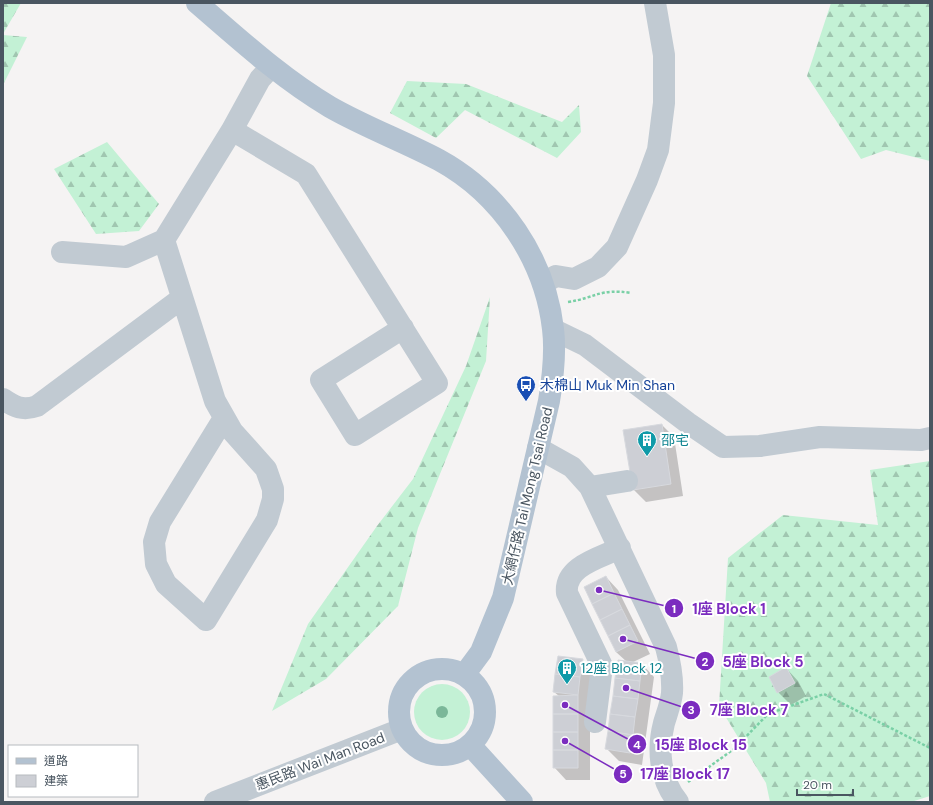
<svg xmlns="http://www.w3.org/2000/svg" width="933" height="805" font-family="'DM Sans','Noto Sans TC',sans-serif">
  <defs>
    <pattern id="forest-firs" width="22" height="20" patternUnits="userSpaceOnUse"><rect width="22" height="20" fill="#c3f1d5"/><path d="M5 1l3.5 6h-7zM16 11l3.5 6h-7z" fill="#a0c6b0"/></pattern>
  </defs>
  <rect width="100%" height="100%" fill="#f5f3f3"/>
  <path fill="#c3f1d5" d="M414 712a28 28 0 1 1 56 0a28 28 0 1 1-56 0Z"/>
  <path fill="url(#forest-firs)" d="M3,3H21L3,34Z
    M831,3H930V161L886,150L861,159L807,76Z
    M3,35L27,37L3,85Z
    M407,81L466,84L562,122L579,105L581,132L557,158L465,110L436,138L390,113Z
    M107,142L159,204L139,231L96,234L54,169Z
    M490,297L486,361L418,528L398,606L326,679L272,711L308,624L377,526L413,479L466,366Z
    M930,461V796L911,802H770L766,783L719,706L728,558L783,515L878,525L870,470Z"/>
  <path fill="#0003" d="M662,425L674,437L683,496L646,502L633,489Z
    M606,577L618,590L650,654L631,663L642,664L654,677L642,765L619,761L607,749L627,662L616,652Z
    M582,660L594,673L590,708V780H566L554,767L559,696L554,692Z
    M786,668L798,681L806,696L791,705L778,692L770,678Z"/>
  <path fill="#cdcfd5" stroke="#d7d9de" d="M662,424L671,484L633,490L623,430Z
    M606,576L614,593L592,604L584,587Z
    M614,593L622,609L600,620L592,604Z
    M622,609L630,625L608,636L600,620Z
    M630,625L638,641L616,652L608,636Z
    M558,656L583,659L580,677L555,674Z
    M618,660L642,663L640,681L615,678Z
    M786,667L795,683L777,693L769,677Z
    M555,674L580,677L578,695L553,692Z
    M615,678L640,681L638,699L613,696Z
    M578,695V714H553V696Z
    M613,696L638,699L635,717L610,714Z
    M553,714H578V732H553Z
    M610,714L635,717L633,735L608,731Z
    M608,731L633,735L630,753L605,749Z
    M553,732H578V750H553Z
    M553,750H578V768H553Z"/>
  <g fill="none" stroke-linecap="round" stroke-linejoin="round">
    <path stroke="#7ad0a6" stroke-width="2.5" stroke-dasharray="3 2" stroke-linecap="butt" d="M568,302C595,298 600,288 631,293
      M688,782L734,749L768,714L824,694L930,748"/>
    <path stroke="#c1cad2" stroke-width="22" d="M232,130L306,174L437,383L355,435L321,380L403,328
      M164,240L215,401L232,431L266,469L273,489V499L267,520L206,620L166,584L156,564L154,542L160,522L224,418
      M62,252L126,257L164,240L232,130L260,79L271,67
      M543,283L556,276L574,279L598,267L617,247L647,180L658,150L664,103V55L655,3
      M554,330L585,345L688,423L723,447L760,446L820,437L921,440L930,438
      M3,399C14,407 23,411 37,406L182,298
      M538,448L572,467L590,487L666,647C670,662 673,677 672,693C671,703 667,713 664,723C657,750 660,780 678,802
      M590,487L627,481
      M595,722L602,666L567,593C564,566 600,558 620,548
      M215,802L402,729"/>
    <path stroke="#b3c2d1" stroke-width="22" d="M197,3C240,40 281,78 330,107C365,127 403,141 439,160C501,194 545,259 553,329C556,353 553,377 549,401L503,598L481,652L464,675
      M399 712a43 43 0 1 1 86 0a43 43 0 1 1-86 0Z
      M470,745L522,802"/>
  </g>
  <circle fill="#7bb799" cx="442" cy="712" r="6"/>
  <defs>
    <g id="bus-pin" transform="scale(1)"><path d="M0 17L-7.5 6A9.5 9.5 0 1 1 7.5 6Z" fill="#1a4fb4" stroke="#fff"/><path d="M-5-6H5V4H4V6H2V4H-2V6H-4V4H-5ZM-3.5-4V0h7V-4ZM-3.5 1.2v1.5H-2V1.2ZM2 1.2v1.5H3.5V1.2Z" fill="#fff"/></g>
    <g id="building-pin" transform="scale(1)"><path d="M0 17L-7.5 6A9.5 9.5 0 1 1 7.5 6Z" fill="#0f9aa8" stroke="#fff"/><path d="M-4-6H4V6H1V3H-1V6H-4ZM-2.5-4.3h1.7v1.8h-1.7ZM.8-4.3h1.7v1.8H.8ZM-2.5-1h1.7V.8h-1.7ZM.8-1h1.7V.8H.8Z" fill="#fff"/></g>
  </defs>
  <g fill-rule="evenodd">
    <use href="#bus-pin" x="526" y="385"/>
    <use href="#building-pin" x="647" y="440"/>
    <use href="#building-pin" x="567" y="668"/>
  </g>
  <g text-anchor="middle" stroke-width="4" stroke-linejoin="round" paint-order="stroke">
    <g font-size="14" fill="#164399" stroke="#fff" text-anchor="start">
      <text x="540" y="390">木棉山 Muk Min Shan</text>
    </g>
    <g font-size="14" fill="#0d838f" stroke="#fff" text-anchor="start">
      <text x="661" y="445">邵宅</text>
      <text x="581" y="673">12座 Block 12</text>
    </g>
    <g font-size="14" fill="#4a5661" stroke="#fff">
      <text transform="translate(527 496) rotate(-77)" y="5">大網仔路 Tai Mong Tsai Road</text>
      <text transform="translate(320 761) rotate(-21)" y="5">惠民路 Wai Man Road</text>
    </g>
  </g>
  <path fill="none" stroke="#7b2cbf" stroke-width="1.5" d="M599 590L674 608M623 639L705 661M626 688L691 710M565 705L637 744M565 741L623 774"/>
  <g fill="#7b2cbf" stroke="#fff" stroke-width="1.5">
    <circle cx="599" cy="590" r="4"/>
    <circle cx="623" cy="639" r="4"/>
    <circle cx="626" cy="688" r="4"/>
    <circle cx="565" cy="705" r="4"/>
    <circle cx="565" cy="741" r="4"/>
    <circle cx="674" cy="608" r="10"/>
    <circle cx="705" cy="661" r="10"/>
    <circle cx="691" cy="710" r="10"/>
    <circle cx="637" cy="744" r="10"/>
    <circle cx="623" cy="774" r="10"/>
  </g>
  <g font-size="12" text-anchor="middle" font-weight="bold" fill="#fff">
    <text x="674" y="613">1</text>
    <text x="705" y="666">2</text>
    <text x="691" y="714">3</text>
    <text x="637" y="749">4</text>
    <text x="623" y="778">5</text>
  </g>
  <g font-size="15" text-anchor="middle" font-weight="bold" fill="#7b2cbf" stroke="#fff" stroke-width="4" stroke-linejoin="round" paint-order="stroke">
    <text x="729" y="614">1座 Block 1</text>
    <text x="763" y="667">5座 Block 5</text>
    <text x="749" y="715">7座 Block 7</text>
    <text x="701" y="750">15座 Block 15</text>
    <text x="685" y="779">17座 Block 17</text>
  </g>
  <rect width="933" height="805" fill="none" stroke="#4a5661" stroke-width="8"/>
  <rect x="8" y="745" width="130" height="52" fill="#ffffff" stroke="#b7bbc0"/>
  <rect x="16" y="758" width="20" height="6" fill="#b3c2d1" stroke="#b7bbc0"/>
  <text x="44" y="765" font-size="12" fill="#4a5661">道路</text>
  <rect x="16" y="775" width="20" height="12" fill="#cdcfd5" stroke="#b7bbc0"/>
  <text x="44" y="785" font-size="12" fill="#4a5661">建築</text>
  <path d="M797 789v6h56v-6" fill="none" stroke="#4a5661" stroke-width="2"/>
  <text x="803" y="789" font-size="12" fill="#4a5661" stroke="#ffffff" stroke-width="3" paint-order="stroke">20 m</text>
</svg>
